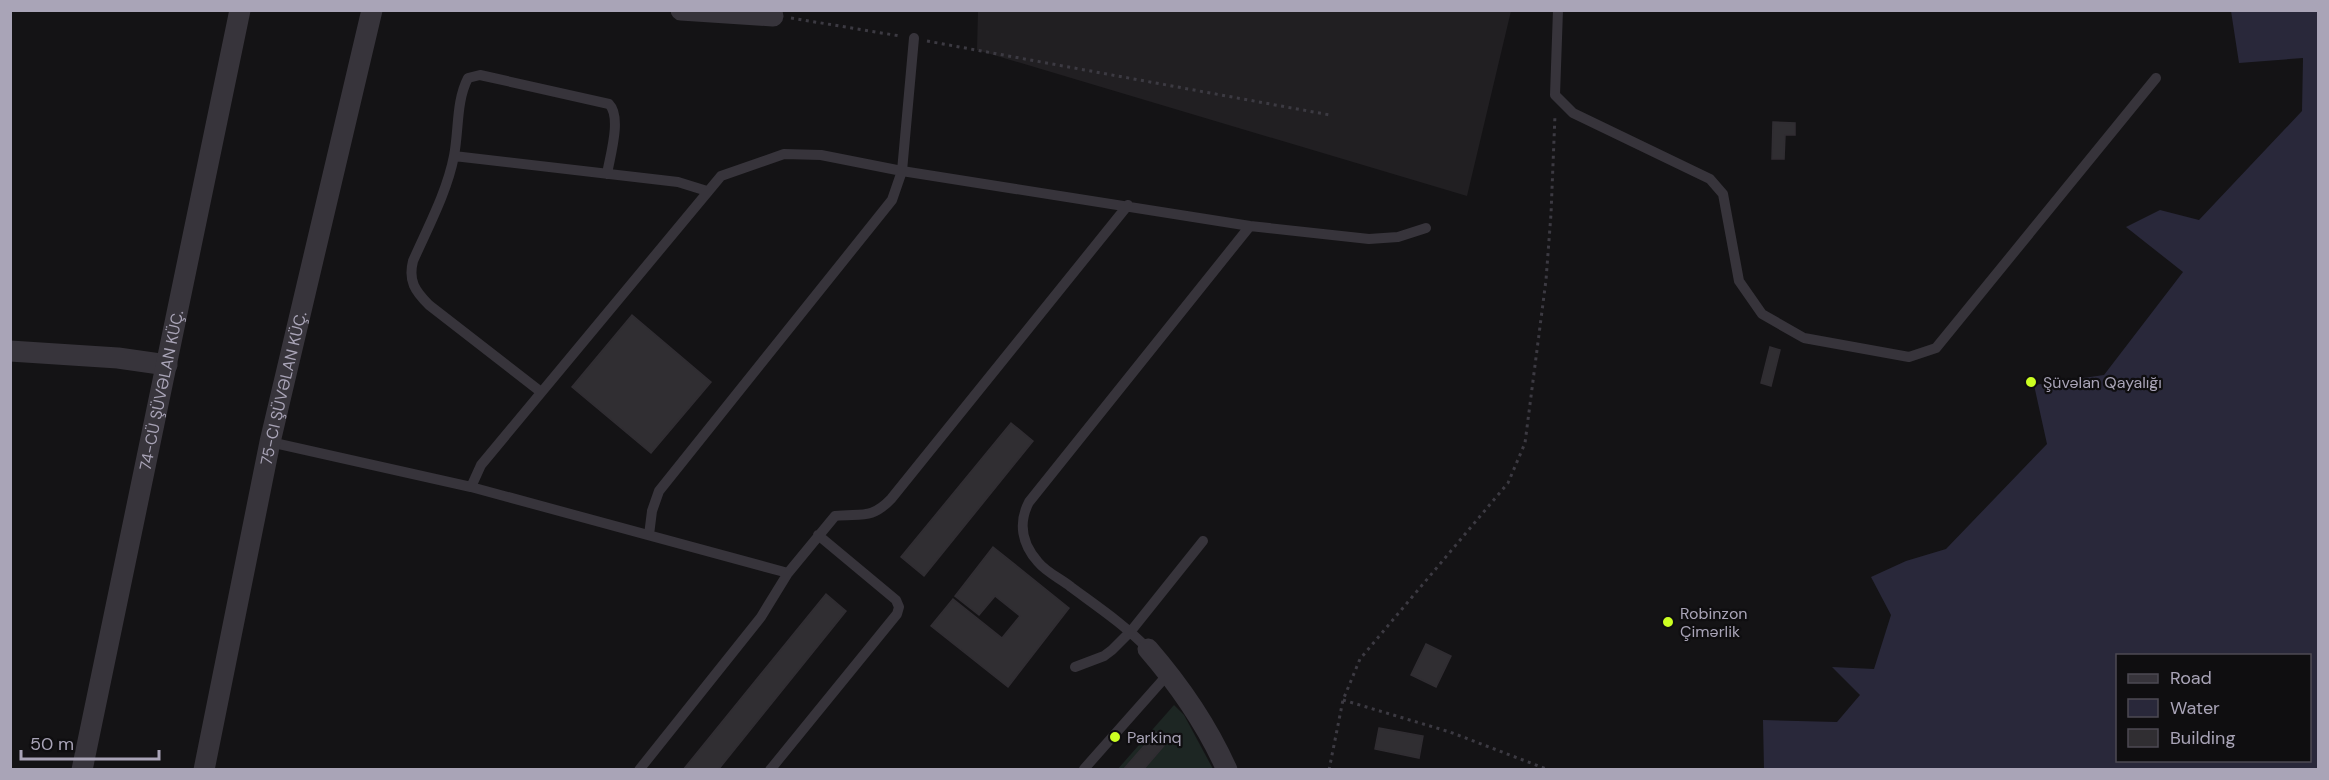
<svg xmlns="http://www.w3.org/2000/svg" width="2329" height="780" font-family="'DM Sans',sans-serif">
  <rect width="100%" height="100%" fill="#141315"/>
  <path fill="#211f22" d="M978,11V10L1511,11L1467,196L977,50Z"/>
  <path fill="#1d2623" d="M1174,705L1184,715L1213,769L1117,770Z"/>
  <path fill="#29283a" fill-rule="evenodd" d="M2231,11H2318V769H1764L1763,720L1837,722L1860,695L1832,667L1874,669L1891,615L1871,577L1906,561L1946,549L2047,444L2034,385L2104,375L2183,272L2126,227L2160,210L2199,220L2302,111L2303,58L2239,63ZM2118,656H2310V760H2118Z"/>
  <path fill="#302e32" stroke="#302d32" stroke-width="1.5" d="M1773,122L1795,123V135H1785L1784,159H1772Z
    M632,315L711,382L651,453L572,387Z
    M1770,347L1780,350L1771,386L1761,383Z
    M1011,423L1033,441L924,576L901,557Z
    M993,547L1069,608L1008,687L931,626L953,599L1002,638L1020,616L995,596L979,615L955,596Z
    M826,594L846,611L718,770H683Z
    M1426,644L1451,656L1436,687L1411,675Z
    M1379,728L1423,736L1419,758L1375,749Z
    M1156,732L1167,742L1143,770H1123Z"/>
  <g fill="none" stroke-linecap="round" stroke-linejoin="round">
    <path stroke="#3c3a42" stroke-width="3" stroke-dasharray="3 4.5" stroke-linecap="butt" d="M791,18L900,36
      M927,41L1330,115
      M1343,700L1450,732L1549,770
      M1329,770L1343,700L1360,659L1508,483L1525,443L1546,280L1551,214L1555,115"/>
    <path stroke="#37343b" stroke-width="10" d="M1558,10L1555,95L1573,113L1710,179L1723,194L1739,281L1762,314L1804,338L1909,357L1936,348L2156,78
      M454,156L678,182L707,191
      M541,392L429,305C415,291 408,281 413,261C428,227 447,192 454,156C459,130 456,101 468,78L480,75L609,104C622,117 610,156 607,174
      M270,442L471,487L788,573
      M471,487L481,465L721,176L784,154L821,155L902,171L1250,226L1369,239L1398,237L1426,228
      M649,535L652,511L659,491L892,200L902,171L914,38
      M1148,649C1125,625 1098,607 1071,587C1061,579 1046,572 1038,562C1022,544 1018,523 1029,502L1250,226
      M1075,667L1104,656L1112,650L1131,631L1203,541
      M1084,769L1169,673
      M639,770L761,617L788,573L835,516C861,513 871,520 891,499L1128,205
      M770,770L897,614L899,607L896,600L818,535"/>
    <g stroke="#37343b" stroke-width="21">
      <path d="M681,10L773,16"/>
      <path d="M10,351L118,358L167,365"/>
      <path d="M1148,649C1180,686 1207,725 1227,770"/>
      <path id="s1" d="M82,770L240,10"/>
      <path id="s2" d="M204,770L270,442L372,10"/>
    </g>
  </g>
  <g fill="#cf2" stroke="#0f0e10" stroke-width="2">
    <circle cx="2031" cy="382" r="6"/>
    <circle cx="1668" cy="622" r="6"/>
    <circle cx="1115" cy="737" r="6"/>
  </g>
  <g text-anchor="middle" stroke-width="4.5" stroke-linejoin="round" paint-order="stroke">
    <g font-size="16" fill="#a9a4b7" stroke="#0f0e10" text-anchor="start">
      <text x="2043" y="388">Şüvəlan Qayalığı</text>
      <text x="1680" y="619">Robinzon<tspan x="1680" dy="18">Çimərlik</tspan></text>
      <text x="1127" y="743">Parkinq</text>
    </g>
    <g font-size="16" fill="#a9a4b7" stroke="#0f0e10">
      <text dy="6" stroke="none"><textPath href="#s2" startOffset="390">75-CI ŞÜVƏLAN KÜÇ.</textPath></text>
      <text dy="6" stroke="none"><textPath href="#s1" startOffset="388">74-CÜ ŞÜVƏLAN KÜÇ.</textPath></text>
    </g>
  </g>
  <rect width="2329" height="780" fill="none" stroke="#a9a4b7" stroke-width="24"/>
  <rect x="2116" y="654" width="195" height="108" fill="#0f0e10" stroke="#4d4a53" stroke-width="1.5"/>
  <rect x="2128" y="674" width="30" height="9" fill="#37343b" stroke="#4d4a53" stroke-width="1.5"/>
  <text x="2170" y="684" font-size="18" fill="#a9a4b7">Road</text>
  <rect x="2128" y="699" width="30" height="18" fill="#29283a" stroke="#4d4a53" stroke-width="1.5"/>
  <text x="2170" y="714" font-size="18" fill="#a9a4b7">Water</text>
  <rect x="2128" y="729" width="30" height="18" fill="#302e32" stroke="#4d4a53" stroke-width="1.5"/>
  <text x="2170" y="744" font-size="18" fill="#a9a4b7">Building</text>
  <path d="M21 750v9h138v-9" fill="none" stroke="#a9a4b7" stroke-width="3"/>
  <text x="30" y="750" font-size="18" fill="#a9a4b7" stroke="#0f0e10" stroke-width="4.5" paint-order="stroke">50 m</text>
</svg>
